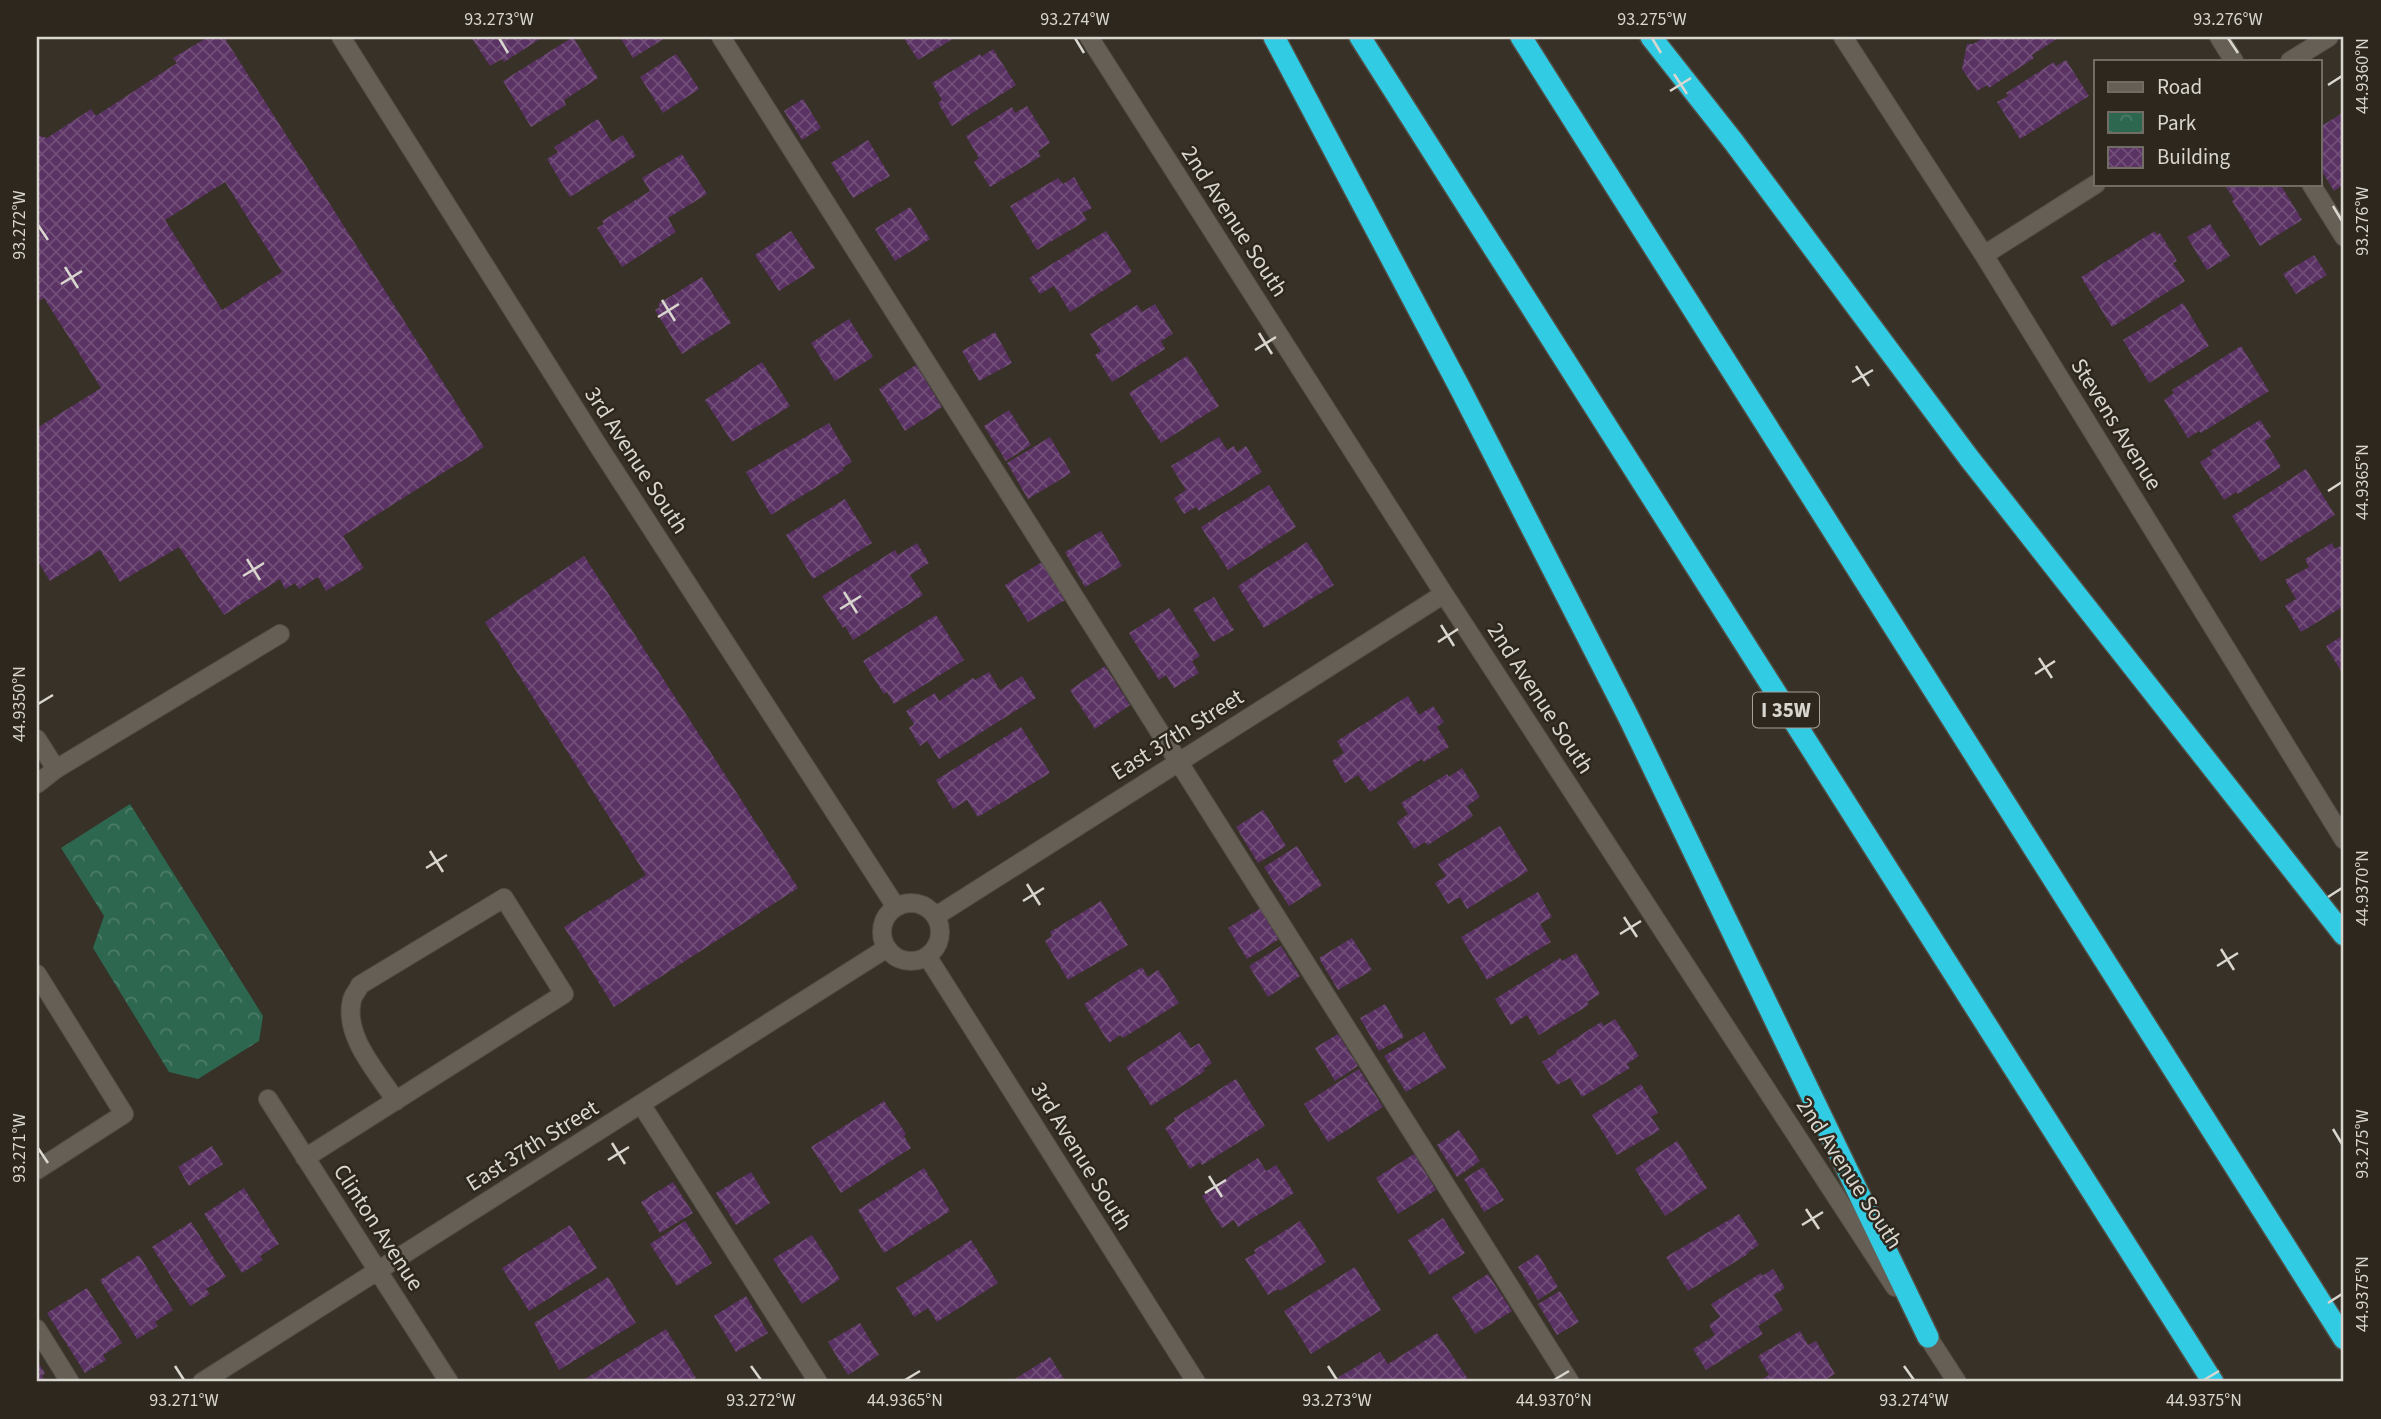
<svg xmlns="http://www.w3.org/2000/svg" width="2381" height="1419" font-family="'Source Sans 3',sans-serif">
  <defs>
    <pattern id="park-crowns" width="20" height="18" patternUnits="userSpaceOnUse" patternTransform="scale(1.75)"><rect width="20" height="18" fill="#2e6750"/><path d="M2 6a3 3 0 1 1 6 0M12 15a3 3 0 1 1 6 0" fill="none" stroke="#4c7c68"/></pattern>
    <pattern id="building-cross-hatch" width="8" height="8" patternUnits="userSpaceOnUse" patternTransform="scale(1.75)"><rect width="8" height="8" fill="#5a3263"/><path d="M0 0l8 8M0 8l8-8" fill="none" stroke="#714f78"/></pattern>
  </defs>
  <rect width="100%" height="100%" fill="#373127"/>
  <path fill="url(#park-crowns)" d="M130,804L263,1016L259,1041L198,1079L169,1072L93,948L104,916L61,848Z"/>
  <path fill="url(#building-cross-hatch)" fill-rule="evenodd" d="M208,37H224L484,447L343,536L364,568L326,591L318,577L299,589L295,583L285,589L280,579L224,615L179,547L120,582L100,550L50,581L37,560V428L101,388L44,298L37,302V135L47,138L91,109L96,116L177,63L173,58ZM225,182L282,272L222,310L165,220Z
    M471,37H543L504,62L502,59L490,66Z
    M573,37L598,78L564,100L566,105L531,127L503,81Z
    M620,37H667L633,58Z
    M903,37H956L918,60Z
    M1985,37H2060L2032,55L2034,58L1989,88L1987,85L1977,91L1962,69L1967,44H1973Z
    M993,49L1016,85L952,126L938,103L942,100L932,83L980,54L981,57Z
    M676,54L699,89L663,113L640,77Z
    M2066,60L2089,96L2020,139L1997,102L2008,96L2006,93L2054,62L2056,66Z
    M803,99L821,128L802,140L784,111Z
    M1027,106L1050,143L1038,151L1041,156L990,187L974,162L979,158L966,136L1012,107L1015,113Z
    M2344,112V184L2334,191L2320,168V127Z
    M598,119L612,142L623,135L636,156L570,197L547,159L558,152L554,147Z
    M868,140L890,176L853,198L831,163Z
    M682,154L707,194L668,218L676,232L622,267L597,228L604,224L602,221L650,191L642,178Z
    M1074,177L1092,208L1082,213L1087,220L1037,250L1010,206L1058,178L1063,184Z
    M2231,184H2280L2302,220L2260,246L2232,201L2234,199L2226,187Z
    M910,207L930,239L895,261L875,229Z
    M2210,224L2230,256L2207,270L2187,237Z
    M791,231L815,268L779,291L755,255Z
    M1106,231L1132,272L1070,312L1054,286L1040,294L1029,278Z
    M2155,231L2157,235L2160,233L2177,261L2173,263L2185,281L2112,327L2081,277Z
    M2314,255L2327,275L2296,294L2283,274Z
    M702,277L731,323L682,354L655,310L660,307L658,304Z
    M2183,303L2209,346L2149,383L2123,340Z
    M1155,304L1173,334L1161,341L1165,349L1112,382L1095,355L1101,351L1090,334L1137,305L1142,312Z
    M849,319L873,357L835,381L811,343Z
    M995,332L1012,363L979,381L962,351Z
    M2241,346L2269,391L2201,433L2199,431L2188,438L2164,400L2174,393L2172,390Z
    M1187,356L1219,406L1161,443L1129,393Z
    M762,362L790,406L732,442L705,400Z
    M916,365L942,407L905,431L879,389Z
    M1009,410L1031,445L1006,461L984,426Z
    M2260,420L2271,437L2265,441L2281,467L2238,494L2236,492L2224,500L2200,462L2213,454L2210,451Z
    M829,423L852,462L842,468L844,470L771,515L746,472Z
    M1050,437L1071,473L1028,499L1007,463Z
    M1219,437L1227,450L1234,446L1237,452L1246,446L1262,472L1199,511L1196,507L1184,514L1174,498L1186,490L1171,466Z
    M2306,469L2335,515L2261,562L2232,516Z
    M1269,485L1296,527L1228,570L1201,527Z
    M845,499L872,543L813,579L786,535Z
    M1101,531L1122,566L1085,587L1065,552Z
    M1307,542L1334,585L1264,628L1238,586Z
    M917,543L929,563L910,575L923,595L853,640L845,626L843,628L822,596L895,550L898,555Z
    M2332,543L2335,549L2344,544V606L2301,632L2285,606L2296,599L2285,580L2309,567L2305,559Z
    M584,556L798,888L614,1007L564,927L646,875L485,622Z
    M1042,562L1065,600L1028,622L1005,585Z
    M1214,597L1234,630L1213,642L1193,609Z
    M1169,608L1200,656L1192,661L1199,673L1174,688L1166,675L1159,680L1129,633Z
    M936,615L964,660L894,704L887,692L884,694L863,661Z
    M2344,635V676L2326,646Z
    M1105,666L1130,705L1095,729L1070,690Z
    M989,672L1000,690L1022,676L1036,698L939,759L927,741L920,746L909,728L914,724L906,711L935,693L939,701L973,678L975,680Z
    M1408,696L1419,715L1433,706L1444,722L1437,727L1449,747L1424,762L1422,759L1370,792L1358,775L1345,783L1332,761L1344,753L1337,741Z
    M1021,727L1050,773L978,817L967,800L953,809L936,780Z
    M1462,768L1480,797L1467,806L1473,816L1428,845L1425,842L1414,849L1397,822L1408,814L1401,803L1447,774L1449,777Z
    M1263,810L1286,846L1258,863L1236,827Z
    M1500,826L1528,871L1467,909L1460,897L1448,904L1435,883L1446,876L1438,864Z
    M1297,846L1322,885L1289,906L1264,867Z
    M1538,892L1552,917L1540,924L1551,942L1487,980L1461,937Z
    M1101,901L1128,945L1068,980L1045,941L1052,936L1050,932Z
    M1261,908L1279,939L1247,959L1228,928Z
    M1352,938L1372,970L1338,990L1319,958Z
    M1281,946L1300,976L1268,997L1249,966Z
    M1576,953L1600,994L1587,1002L1589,1005L1539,1035L1527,1015L1511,1025L1495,999L1560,958L1562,961Z
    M1142,967L1148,977L1158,970L1179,1003L1123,1038L1120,1035L1109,1043L1084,1004Z
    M1385,1004L1404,1037L1379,1051L1360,1018Z
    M1615,1019L1639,1056L1627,1064L1630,1068L1582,1097L1570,1078L1557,1085L1542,1062L1557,1053L1556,1051L1601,1022L1604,1026Z
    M1180,1032L1191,1048L1199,1043L1212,1063L1203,1069L1205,1071L1151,1106L1126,1067Z
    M1424,1032L1446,1068L1406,1092L1384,1056Z
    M1338,1034L1358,1066L1335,1081L1315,1048Z
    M1359,1069L1383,1107L1328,1142L1304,1104Z
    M1236,1079L1265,1126L1202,1165L1200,1162L1190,1169L1165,1128L1175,1121L1174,1118Z
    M1641,1084L1658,1113L1651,1117L1660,1130L1617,1155L1592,1115Z
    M884,1101L906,1134L904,1136L911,1148L841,1193L811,1147Z
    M1459,1130L1480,1161L1457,1177L1437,1145Z
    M1677,1141L1707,1188L1665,1216L1635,1169Z
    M212,1146L223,1164L189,1186L178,1167Z
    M1414,1154L1436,1190L1398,1214L1376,1178Z
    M1258,1158L1266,1171L1276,1165L1294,1193L1238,1227L1234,1220L1222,1228L1202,1196L1216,1188L1214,1186Z
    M1483,1167L1504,1200L1484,1212L1464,1179Z
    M924,1168L950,1211L884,1253L858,1210Z
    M751,1172L770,1203L736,1225L716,1193Z
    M673,1182L693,1213L660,1233L641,1202Z
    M244,1188L279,1244L260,1256L263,1260L242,1273L204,1214Z
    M1739,1214L1759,1245L1747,1253L1748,1254L1688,1291L1666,1257Z
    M1443,1218L1465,1253L1430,1275L1408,1240Z
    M685,1221L712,1263L677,1286L650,1244Z
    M1300,1221L1326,1262L1280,1291L1278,1289L1268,1295L1245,1259L1256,1253L1254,1250Z
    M191,1222L226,1277L206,1289L210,1294L190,1306L152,1247Z
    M570,1225L597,1268L529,1311L502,1268Z
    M812,1235L840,1279L802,1304L773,1259Z
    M971,1240L998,1283L937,1322L928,1308L914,1317L896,1288Z
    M1538,1254L1558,1287L1538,1300L1518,1267Z
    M139,1255L173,1310L155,1322L158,1326L137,1339L100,1280Z
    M1355,1267L1381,1310L1311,1354L1284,1311Z
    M1773,1269L1785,1288L1774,1295L1783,1310L1758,1326L1763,1334L1706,1370L1693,1349L1715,1335L1709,1325L1720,1317L1711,1304L1761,1273L1762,1276Z
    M1488,1274L1512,1311L1475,1334L1452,1297Z
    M608,1277L636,1323L559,1370L534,1323Z
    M87,1288L122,1343L103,1355L106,1360L85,1373L47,1313Z
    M1560,1291L1579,1322L1557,1335L1538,1304Z
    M746,1296L768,1333L736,1352L714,1316Z
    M860,1323L879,1355L848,1375L828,1342Z
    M666,1329L696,1378L689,1382H580Z
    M1800,1331L1808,1345L1816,1341L1835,1374L1821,1382H1757L1769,1375L1758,1356Z
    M1437,1333L1470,1382H1331L1380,1352L1388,1364Z
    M1050,1357L1066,1382H1010Z
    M37,1361L45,1373L42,1376L46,1382H37Z"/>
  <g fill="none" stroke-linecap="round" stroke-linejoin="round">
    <g stroke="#524e45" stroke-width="20">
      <path id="minor" d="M341,37L599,447L896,907
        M721,37L1570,1382
        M1089,37L1444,594L1895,1287
        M1843,37L1984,255L2344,840
        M2219,37L2234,61
        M2290,61L2329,37
        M2311,184L2344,237
        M1984,255L2096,184
        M37,739L56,769
        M37,784L56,769L280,634
        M882 932a29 29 0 1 1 58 0a29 29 0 1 1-58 0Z
        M936,916L1444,594
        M927,956L1196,1382
        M37,974L124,1114L37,1170
        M268,1099L449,1382
        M641,1104L818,1382
        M305,1158L564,994L504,898L360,985C358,990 353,995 352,1000C343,1036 378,1073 396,1101
        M1922,1328L1957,1382
        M37,1329L70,1382
        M202,1382L887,948"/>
    </g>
    <g stroke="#524e45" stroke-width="24">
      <path id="highway" d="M1274,37L1461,390L1629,718L1928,1337
        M1360,37L2213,1382
        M1521,37L2344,1339
        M1651,37L1733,141L1969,458L2344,935"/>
    </g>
    <use href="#minor" stroke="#665f55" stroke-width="18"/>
    <use href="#highway" stroke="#31cce4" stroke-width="21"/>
  </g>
  <path fill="none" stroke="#d9d6cf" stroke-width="2.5" d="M499,38L508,53M1075,38L1084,53M1652,38L1661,53M2228,38L2238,53M1674,74L1687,94M2328,85L2342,76M1670,91L1691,78M2333,206L2342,221M38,225L48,240M65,267L78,288M61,284L82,271M662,300L675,321M658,317L679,304M1259,333L1272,354M1255,350L1276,337M1856,366L1869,386M1852,382L1873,370M2328,491L2342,482M247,559L260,580M243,576L264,563M844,592L857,613M840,609L861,596M1441,625L1454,646M1438,642L1458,629M2039,658L2052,678M2035,674L2055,661M38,704L53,695M430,851L443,872M426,868L447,855M1027,884L1040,905M2328,897L2342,888M1023,901L1044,888M1624,917L1637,937M1620,934L1641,921M2221,949L2234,970M2217,966L2238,953M2333,1129L2342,1144M612,1143L625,1164M38,1148L48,1163M608,1160L629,1147M1209,1176L1222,1197M1205,1193L1226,1180M1806,1209L1819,1229M1802,1225L1823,1212M2328,1303L2342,1294M175,1366L184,1380M751,1366L761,1380M1328,1366L1337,1380M1904,1366L1914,1380M905,1380L920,1371M1554,1380L1569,1371M2204,1380L2219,1371"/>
  <g text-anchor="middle" stroke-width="5" stroke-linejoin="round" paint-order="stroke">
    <rect fill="#2d271d" stroke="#a5a29a" stroke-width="2" x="1753" y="692.5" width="66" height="35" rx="5"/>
    <g font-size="21" font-weight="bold" fill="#d9d6cf">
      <text x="1786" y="717">I 35W</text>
    </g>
    <g font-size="23" fill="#d9d6cf" stroke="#2d271d">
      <text transform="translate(1235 221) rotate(57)" y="8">2nd Avenue South</text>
      <text transform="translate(2117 424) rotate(58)" y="8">Stevens Avenue</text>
      <text transform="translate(637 460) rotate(57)" y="8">3rd Avenue South</text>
      <text transform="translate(1541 698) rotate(57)" y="8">2nd Avenue South</text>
      <text transform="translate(1177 734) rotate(-32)" y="8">East 37th Street</text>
      <text transform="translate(532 1145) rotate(-32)" y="8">East 37th Street</text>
      <text transform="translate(1082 1156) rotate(58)" y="8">3rd Avenue South</text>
      <text transform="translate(1850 1173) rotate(57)" y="8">2nd Avenue South</text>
      <text transform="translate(379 1227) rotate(57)" y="8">Clinton Avenue</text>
    </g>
  </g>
  <rect width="2381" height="1419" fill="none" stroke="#2d271d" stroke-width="77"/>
  <rect x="2094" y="60" width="228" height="126" fill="#2d271d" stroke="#726d64" stroke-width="2"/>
  <rect x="2108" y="82" width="35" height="10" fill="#665f55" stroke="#726d64" stroke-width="2"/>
  <text x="2157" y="94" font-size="21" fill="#d9d6cf">Road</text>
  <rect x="2108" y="112" width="35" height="21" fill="url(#park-crowns)" stroke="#726d64" stroke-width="2"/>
  <text x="2157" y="130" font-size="21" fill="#d9d6cf">Park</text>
  <rect x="2108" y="147" width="35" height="21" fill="url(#building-cross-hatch)" stroke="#726d64" stroke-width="2"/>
  <text x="2157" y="164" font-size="21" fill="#d9d6cf">Building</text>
  <rect x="38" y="38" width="2304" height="1342" fill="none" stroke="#d9d6cf" stroke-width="2.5"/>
  <g font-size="18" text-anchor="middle" fill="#d9d6cf">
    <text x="499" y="25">93.273°W</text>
    <text x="1075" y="25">93.274°W</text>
    <text x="1652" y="25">93.275°W</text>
    <text x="2228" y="25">93.276°W</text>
    <text transform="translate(2362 76) rotate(-90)" y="6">44.9360°N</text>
    <text transform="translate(2362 221) rotate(-90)" y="6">93.276°W</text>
    <text transform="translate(19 225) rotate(-90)" y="6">93.272°W</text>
    <text transform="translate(2362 482) rotate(-90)" y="6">44.9365°N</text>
    <text transform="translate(19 704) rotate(-90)" y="6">44.9350°N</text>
    <text transform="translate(2362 888) rotate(-90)" y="6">44.9370°N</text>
    <text transform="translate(2362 1144) rotate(-90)" y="6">93.275°W</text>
    <text transform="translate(19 1148) rotate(-90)" y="6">93.271°W</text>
    <text transform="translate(2362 1294) rotate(-90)" y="6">44.9375°N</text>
    <text x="184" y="1406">93.271°W</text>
    <text x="761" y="1406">93.272°W</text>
    <text x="905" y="1406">44.9365°N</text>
    <text x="1337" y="1406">93.273°W</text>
    <text x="1554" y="1406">44.9370°N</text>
    <text x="1914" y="1406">93.274°W</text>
    <text x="2204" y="1406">44.9375°N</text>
  </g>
</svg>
